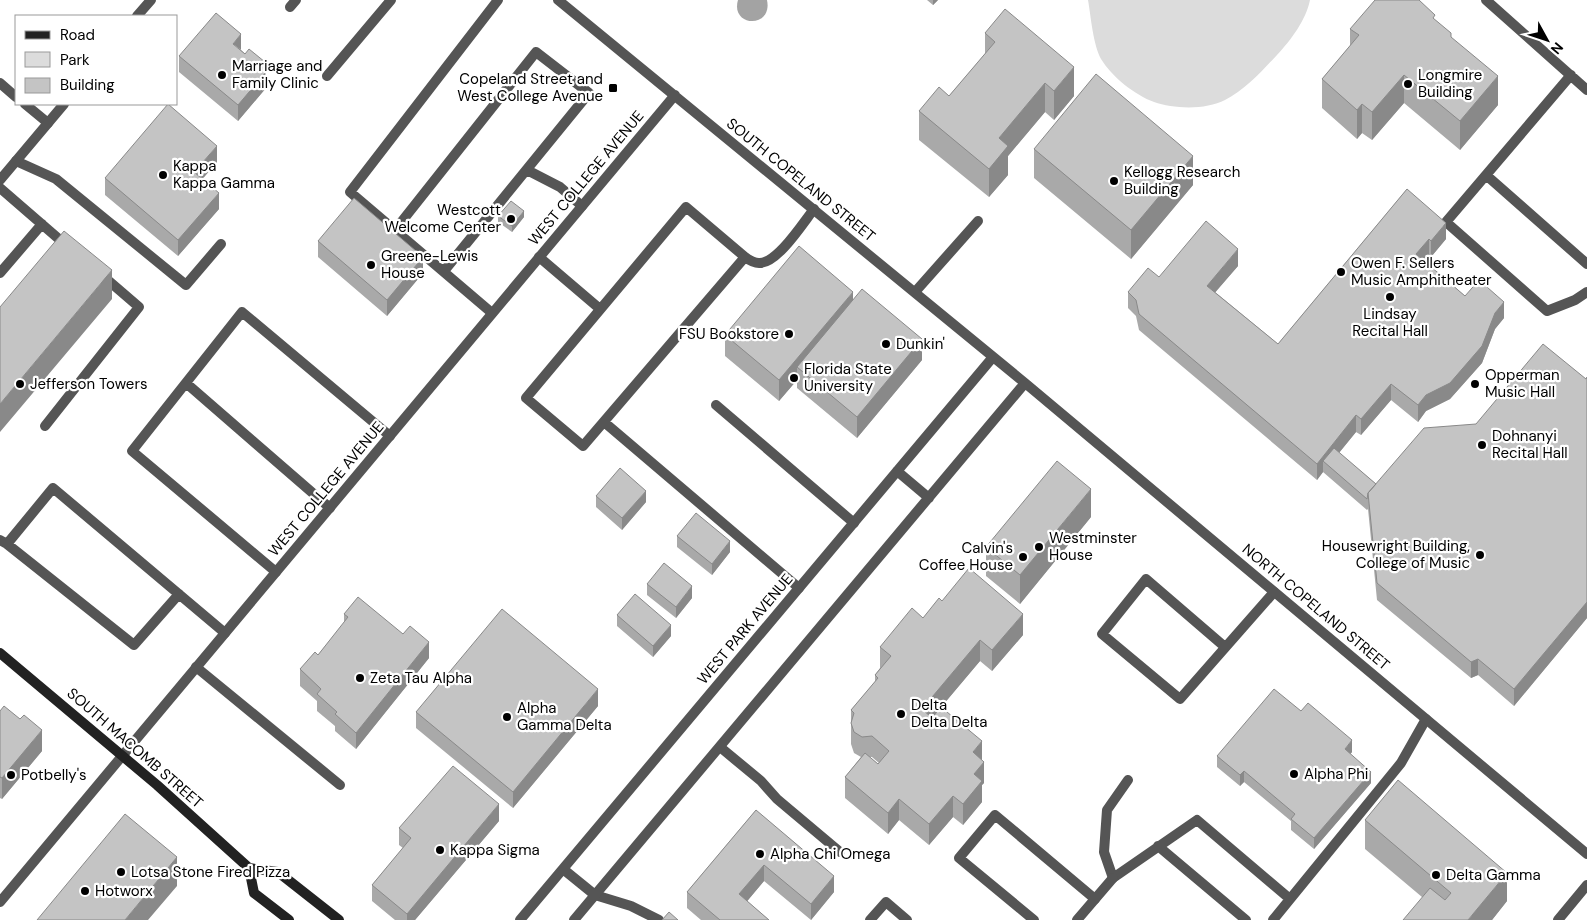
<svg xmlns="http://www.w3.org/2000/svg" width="1587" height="920" font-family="'DM Sans',sans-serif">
  <rect width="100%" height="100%" fill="#fff"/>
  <path fill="#dcdcdc" d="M1088,0H1310C1306,20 1291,40 1277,55C1262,71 1245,90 1225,100C1206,110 1174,109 1154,102C1135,95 1112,77 1101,59C1093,44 1091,17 1088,0Z"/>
  <path fill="#a3a3a3" d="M738,0H767C773,29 730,27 738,0Z"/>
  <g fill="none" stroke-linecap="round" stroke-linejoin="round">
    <path stroke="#555" stroke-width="10" d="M1486,0L1587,90
      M290,7L296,0
      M1571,75L1446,222L1547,311L1575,300L1587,292
      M327,76L391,0
      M0,83L16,97
      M25,104L48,123
      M16,161L56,179L186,285L221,244
      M527,170L560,187L582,206
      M1486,175L1587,264
      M0,188L67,246
      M395,230L536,52L589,93L444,271
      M539,257L600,309
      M745,257L583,446L526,398L686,207L745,257C749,260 753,263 759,263C777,264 803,223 814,209
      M0,273L42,224
      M915,292L978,221
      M492,313L350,192L498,0
      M186,383L330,508
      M716,405L854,523
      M604,422L799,588
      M45,426L139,307L103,276
      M0,540L7,544L134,645L179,594
      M7,544L53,488L225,633
      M276,572L132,451L242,312L390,436
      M1225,647L1146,579L1102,634L1180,699L1274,592
      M196,667L340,785
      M720,747L761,781L777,799L840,852
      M1128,780L1107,810L1104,852L1113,878L1197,820L1290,899
      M1158,846L1246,920
      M595,895L631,906L659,920
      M870,920L886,902L907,920
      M1034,920L959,858L995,815L1095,899
      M1273,920L1401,763L1426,719"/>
    <path stroke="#555" stroke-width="10" d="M1077,920L1113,878"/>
    <path stroke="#555" stroke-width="10" d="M558,0L1025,383L1587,854
      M137,16L151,0
      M0,180L64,104
      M897,471L929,498
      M563,869L595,895
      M0,902L675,95
      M520,920L993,357
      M574,920L1025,383
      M1558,920L1587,885"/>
    <path stroke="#222" stroke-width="10" d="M0,653L157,785L249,868L278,872L339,920
      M249,868L254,893L289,920"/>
  </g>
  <path fill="#a9a9a9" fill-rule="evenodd" d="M927,0H938L933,5Z
    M1435,20L1451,37L1498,105L1460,150L1404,103L1372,140L1362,133L1357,139L1322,108V79L1350,46V29Z
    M985,33L1074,96L1054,120L1045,112L1008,156V175L989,197L919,140V111L949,96L985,54Z
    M241,50L265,72L266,88L238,121L179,72V56Z
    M1034,149L1193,185L1131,259L1034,178Z
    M217,162L202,179L219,209L178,256L105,195V178Z
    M1407,189L1446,239L1431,257L1429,255L1424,260L1465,296L1504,318L1495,329L1482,363L1450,399L1426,411L1418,422L1391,400L1361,435L1356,432L1339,453L1376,484L1476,424L1586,379L1587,377V618L1514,706L1478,675L1471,678L1377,600L1368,509L1367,510L1323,472L1317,480L1139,330L1136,316L1128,308V292L1159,277L1238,266L1215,292L1278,344Z
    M498,216L524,217L512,232L498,222Z
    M318,241L423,273L387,316L318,257Z
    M853,299L922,360L857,438L797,388V380L779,401L725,356V335Z
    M596,496L646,502L622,530L596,507Z
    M1091,517L1020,604L986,576V547Z
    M677,536L730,552L712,575L677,547Z
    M647,584L692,598L676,618L647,595Z
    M942,601L1023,635L992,671L980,661L941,707L982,760L984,783L982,785V802L963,825L953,817L929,845L899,820L888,834L845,798V777L861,757L854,753L851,744V710L875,682V675L880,668V647L923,618ZM870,757H872L879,763L878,764Z
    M344,614L429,658L356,749L335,731V726L317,711V701L300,686V669L318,655L344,623Z
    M617,615L671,636L653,657L617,626Z
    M598,706L513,808L416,728V712Z
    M0,711L42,751L2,799L0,798Z
    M1301,711L1352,752L1350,754L1371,783L1314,849L1291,830V821L1244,782L1240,786L1217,767V756Z
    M756,810L834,892L811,920L764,881L747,901L769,920H701L687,908V892Z
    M1365,820L1507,901L1492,920L1422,897L1365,849Z
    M499,821L415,920H395L372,901V885L403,848L399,845V828Z"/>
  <path fill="#898989" d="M933,0H938L933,5Z
    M241,34V50L233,44Z
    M265,62L266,88L238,121V105L260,67Z
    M1074,67V96L1054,120V91Z
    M1404,75V103L1372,140V112Z
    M1498,76V105L1460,150V121Z
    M1045,83V112L1008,156V175L989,197V169L999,138Z
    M1362,104V133L1357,139V110Z
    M217,146V162L194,189V172Z
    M1193,156V185L1131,259V230Z
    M219,193V209L178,256V240Z
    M524,211V217L512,232V226Z
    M1446,223V239L1431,257V241Z
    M1429,239V255L1416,270V254Z
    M1238,249V266L1207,302V286Z
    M423,257V273L387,316V300Z
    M112,270V299L0,432V404Z
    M853,292V313L797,367V380L779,401V380Z
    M1504,302V318L1495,329L1482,363L1450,399L1426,411L1418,422V405Z
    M922,339V360L857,438V417Z
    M1391,384V400L1361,435V419Z
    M1356,415V432L1329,465L1323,461V472L1317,480V464Z
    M1091,489V517L1020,604V575Z
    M646,491V502L622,530V518Z
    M730,541V552L712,575V564Z
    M692,586V598L676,618V607Z
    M1587,602V618L1514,706V689Z
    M1023,614V635L992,671V650Z
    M671,625V636L653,657V646Z
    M980,640V661L922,730V709Z
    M429,642V658L356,749V733Z
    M1478,659V675L1471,678V662Z
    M598,689V706L513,808V792Z
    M42,730V751L2,799V778Z
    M1352,740V752L1345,761V749Z
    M982,741V762L973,752Z
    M984,762V783L982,785V802L963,825V804L974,774Z
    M1244,771V782L1240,786V775Z
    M1371,772V783L1314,849V838Z
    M953,796V817L929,845V824Z
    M899,799V820L888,834V813Z
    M499,804V821L415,920H407V914Z
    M177,857V886L148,920H125Z
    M764,865V881L739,911V894Z
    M1507,873V901L1492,920H1468Z
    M834,876V892L811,920V904Z"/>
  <path fill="#c4c4c4" stroke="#898989" d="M1375,0H1419L1435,15L1433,18L1451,33V37L1498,76L1460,121L1404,75L1372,112L1362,104L1357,110L1322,79L1359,35L1350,29Z
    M1005,9L1074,67L1054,91L1045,83L999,138L1008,146L989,169L919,111L939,87L949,96L995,42L985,33Z
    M216,13L241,34L233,44L245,54L249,49L265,62L260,67L266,72L238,105L179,56Z
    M1096,74L1193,156L1131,230L1034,149Z
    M168,104L217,146L194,172L219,193L178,240L105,178Z
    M1407,189L1446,223L1431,241L1429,239L1416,254L1465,296L1479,280L1504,302L1495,313L1482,346L1450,383L1426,395L1418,405L1391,384L1361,419L1356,415L1317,464L1139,314L1136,300L1128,292L1148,268L1159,277L1206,221L1238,249L1207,286L1278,344Z
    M354,198L423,257L387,300L318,241Z
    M511,201L524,211L512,226L498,216Z
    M64,231L112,270L0,404V307Z
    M799,246L853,292L779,380L725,335Z
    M862,289L922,339L857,417L797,367Z
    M1543,344L1586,379L1587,377V602L1514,689L1478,659L1471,662L1377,583L1368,493L1424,428L1476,424Z
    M1334,448L1376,484L1368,493L1367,499L1323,461Z
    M1057,461L1091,489L1020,575L986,547Z
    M620,468L646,491L622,518L596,496Z
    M696,513L730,541L712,564L677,536Z
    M664,563L692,586L676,607L647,584Z
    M969,568L1023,614L992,650L980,640L922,709L932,718L941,707L982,741L973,752L984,762L974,774L982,781L963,804L953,796L929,824L899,799L888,813L845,777L865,753L878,764L889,751L872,736L862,737L854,732L851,723L854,713L851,710L878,678L875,675L891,656L880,647L912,608L923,618L939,598L942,601Z
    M635,594L671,625L653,646L617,615Z
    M358,597L403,634L410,626L429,642L356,733L335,714L337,712L317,694L321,689L300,669L315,652L318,655L348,617L344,614Z
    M502,609L598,689L513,792L416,712Z
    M1274,689L1301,711L1308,703L1352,740L1345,749L1371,772L1314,838L1291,819L1295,814L1244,771L1240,775L1217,756Z
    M4,706L20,719L24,715L42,730L2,778L0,777V711Z
    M453,766L499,804L407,914L372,885L411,838L399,828Z
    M1398,780L1507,873L1468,920H1403L1430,888L1445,900L1451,893L1365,820Z
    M756,810L834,876L811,904L764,865L739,894L769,920H720L687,892Z
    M125,814L177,857L125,920H37Z
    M669,912L678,920H662Z"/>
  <g fill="#000" stroke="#fff" stroke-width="2">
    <circle cx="222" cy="75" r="5"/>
    <circle cx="1408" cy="84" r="5"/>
    <rect x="608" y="83" width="10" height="10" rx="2.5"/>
    <circle cx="163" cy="175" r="5"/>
    <circle cx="1114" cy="181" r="5"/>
    <circle cx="511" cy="219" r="5"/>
    <circle cx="371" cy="265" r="5"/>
    <circle cx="1341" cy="272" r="5"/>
    <circle cx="1390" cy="297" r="5"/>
    <circle cx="789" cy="334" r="5"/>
    <circle cx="886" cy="344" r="5"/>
    <circle cx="794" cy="378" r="5"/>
    <circle cx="20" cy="384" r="5"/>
    <circle cx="1475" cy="384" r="5"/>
    <circle cx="1482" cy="445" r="5"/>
    <circle cx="1039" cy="547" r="5"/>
    <circle cx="1480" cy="555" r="5"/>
    <circle cx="1023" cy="557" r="5"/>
    <circle cx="360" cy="678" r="5"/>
    <circle cx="901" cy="714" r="5"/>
    <circle cx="507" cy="717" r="5"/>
    <circle cx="1294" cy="774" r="5"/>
    <circle cx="11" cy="775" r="5"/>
    <circle cx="440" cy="850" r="5"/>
    <circle cx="760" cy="854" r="5"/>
    <circle cx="121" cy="872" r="5"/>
    <circle cx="1436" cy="875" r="5"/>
    <circle cx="85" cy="891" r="5"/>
  </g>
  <g text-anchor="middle" stroke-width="4.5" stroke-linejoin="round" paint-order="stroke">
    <g font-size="15" fill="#000" stroke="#fff" text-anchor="start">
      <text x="232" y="71">Marriage and<tspan x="232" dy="17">Family Clinic</tspan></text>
      <text x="1418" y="80">Longmire<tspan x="1418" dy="17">Building</tspan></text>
      <text x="603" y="84" text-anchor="end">Copeland Street and<tspan x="603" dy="17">West College Avenue</tspan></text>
      <text x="173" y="171">Kappa<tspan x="173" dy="17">Kappa Gamma</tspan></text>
      <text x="1124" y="177">Kellogg Research<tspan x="1124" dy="17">Building</tspan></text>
      <text x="501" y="215" text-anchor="end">Westcott<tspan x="501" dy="17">Welcome Center</tspan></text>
      <text x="381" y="261">Greene-Lewis<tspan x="381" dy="17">House</tspan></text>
      <text x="1351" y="268">Owen F. Sellers<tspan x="1351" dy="17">Music Amphitheater</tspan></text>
      <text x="1390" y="319" text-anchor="middle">Lindsay<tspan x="1390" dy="17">Recital Hall</tspan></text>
      <text x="779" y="339" text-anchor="end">FSU Bookstore</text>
      <text x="896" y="349">Dunkin'</text>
      <text x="804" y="374">Florida State<tspan x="804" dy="17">University</tspan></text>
      <text x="1485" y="380">Opperman<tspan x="1485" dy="17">Music Hall</tspan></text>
      <text x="30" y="389">Jefferson Towers</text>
      <text x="1492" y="441">Dohnanyi<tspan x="1492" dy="17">Recital Hall</tspan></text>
      <text x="1049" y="543">Westminster<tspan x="1049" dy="17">House</tspan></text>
      <text x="1470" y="551" text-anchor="end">Housewright Building,<tspan x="1470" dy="17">College of Music</tspan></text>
      <text x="1013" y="553" text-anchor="end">Calvin's<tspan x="1013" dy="17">Coffee House</tspan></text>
      <text x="370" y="683">Zeta Tau Alpha</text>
      <text x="911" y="710">Delta<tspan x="911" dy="17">Delta Delta</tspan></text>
      <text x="517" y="713">Alpha<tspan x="517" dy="17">Gamma Delta</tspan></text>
      <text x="1304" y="779">Alpha Phi</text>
      <text x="21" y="780">Potbelly's</text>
      <text x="450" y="855">Kappa Sigma</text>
      <text x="770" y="859">Alpha Chi Omega</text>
      <text x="131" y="877">Lotsa Stone Fired Pizza</text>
      <text x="1446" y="880">Delta Gamma</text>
      <text x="95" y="896">Hotworx</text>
    </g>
    <g font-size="15" fill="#000" stroke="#fff">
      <text transform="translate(586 178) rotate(-50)" y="5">WEST COLLEGE AVENUE</text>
      <text transform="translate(801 180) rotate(39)" y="5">SOUTH COPELAND STREET</text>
      <text transform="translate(326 489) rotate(-50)" y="5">WEST COLLEGE AVENUE</text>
      <text transform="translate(1316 607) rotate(40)" y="5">NORTH COPELAND STREET</text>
      <text transform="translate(745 629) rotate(-50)" y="5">WEST PARK AVENUE</text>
      <text transform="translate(135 748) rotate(41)" y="5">SOUTH MACOMB STREET</text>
    </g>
  </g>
  <rect x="15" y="15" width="162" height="90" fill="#ffffff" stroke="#999999"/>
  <rect x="25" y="31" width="25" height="8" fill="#222222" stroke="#999999"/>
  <text x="60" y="40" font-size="15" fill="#000000">Road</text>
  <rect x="25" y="52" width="25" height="15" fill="#dcdcdc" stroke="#999999"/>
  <text x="60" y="65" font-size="15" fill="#000000">Park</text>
  <rect x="25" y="78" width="25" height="15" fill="#c4c4c4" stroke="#999999"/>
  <text x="60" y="90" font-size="15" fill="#000000">Building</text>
  <g transform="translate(1547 40) rotate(130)" stroke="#ffffff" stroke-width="4" paint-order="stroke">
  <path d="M0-4L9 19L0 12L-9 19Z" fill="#000000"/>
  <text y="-8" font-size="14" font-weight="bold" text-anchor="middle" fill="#000000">N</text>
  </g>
</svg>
